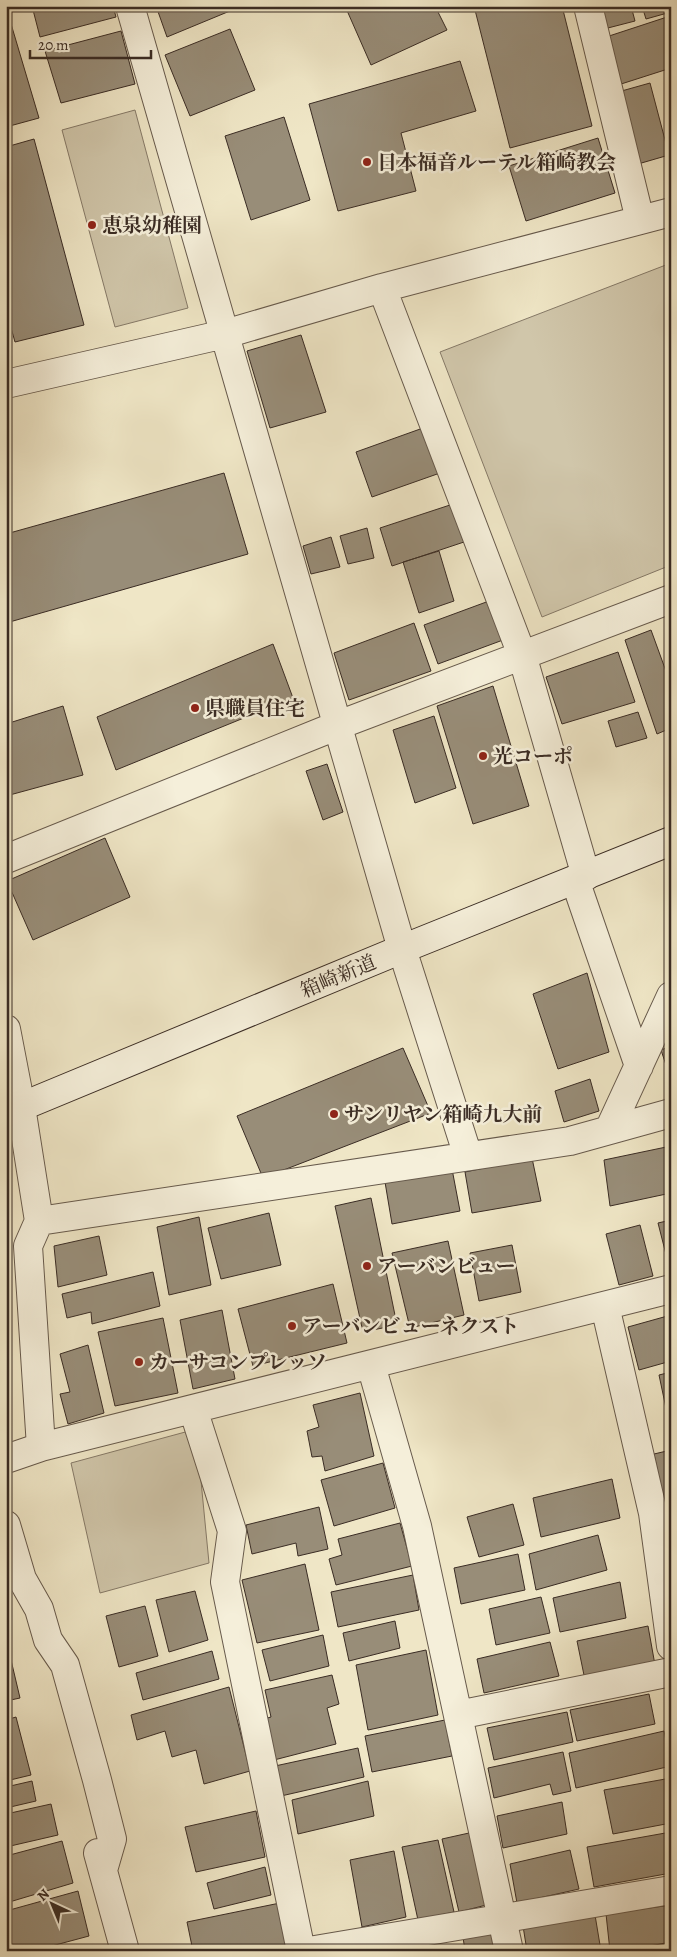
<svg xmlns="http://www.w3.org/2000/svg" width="677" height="1957" font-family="Alegreya,'Noto Serif JP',serif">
  <rect width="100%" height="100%" fill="#efe6c6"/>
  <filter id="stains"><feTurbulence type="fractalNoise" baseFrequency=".004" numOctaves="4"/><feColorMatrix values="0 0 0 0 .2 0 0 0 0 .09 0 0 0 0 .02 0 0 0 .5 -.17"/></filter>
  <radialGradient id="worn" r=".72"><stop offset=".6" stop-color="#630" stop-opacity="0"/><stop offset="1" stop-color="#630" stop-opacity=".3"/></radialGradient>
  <path fill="#d0c6aa" stroke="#857967" d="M135,110L188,308L115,327L62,130Z
    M671,263V565L542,617L440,352Z
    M189,1431L201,1481L209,1563L100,1593L71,1463Z"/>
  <path fill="#988d78" stroke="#3a2c24" d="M32,6H113L116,17L40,37Z
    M156,6H242L167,37Z
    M345,6H435L447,30L371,65Z
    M474,6H562L592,126L510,148Z
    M597,6H631L635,21L604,29Z
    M642,6H671V12L646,19Z
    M6,7L39,118L6,127Z
    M667,17L671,30V68L618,85L603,38Z
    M230,29L255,90L190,116L165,55Z
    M121,31L135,84L61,103L45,51Z
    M460,61L476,111L401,133L416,191L338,211L309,104Z
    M650,83L669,155L638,164L618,92Z
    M284,117L310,200L251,220L225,136Z
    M598,138L615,193L526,221L509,166Z
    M34,139L84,325L15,342L6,310V147Z
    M301,335L326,412L270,428L247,351Z
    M423,428L440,473L372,497L356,452Z
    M224,473L248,554L6,623V534Z
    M450,505L464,542L392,566L380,528Z
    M367,528L374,558L348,564L340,536Z
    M331,537L340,567L311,574L303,546Z
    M439,551L454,601L419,613L403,562Z
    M489,601L503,640L438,664L424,625Z
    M414,623L431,671L349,700L334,653Z
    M651,630L671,685V728L657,734L625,640Z
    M273,644L293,698L116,770L97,717Z
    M618,652L635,702L562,724L546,677Z
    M493,686L529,806L473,824L437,706Z
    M63,706L83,775L6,796V724Z
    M638,712L647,738L616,747L608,721Z
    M434,716L456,788L415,803L393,730Z
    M327,764L343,812L323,820L306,771Z
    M105,838L130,897L33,940L7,881Z
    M587,973L609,1052L558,1069L533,994Z
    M671,1046V1080L661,1050Z
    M403,1048L431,1113L263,1178L237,1116Z
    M590,1079L599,1111L564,1122L555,1091Z
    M671,1146V1193L610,1206L604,1160Z
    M532,1158L541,1201L472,1213L465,1172Z
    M452,1169L460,1211L392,1224L385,1182Z
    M371,1198L397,1325L363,1332L335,1206Z
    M269,1213L281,1265L221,1279L208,1228Z
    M199,1217L211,1285L169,1295L157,1227Z
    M671,1220V1274L658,1223Z
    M640,1225L653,1276L619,1285L606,1234Z
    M99,1236L107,1275L58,1287L54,1246Z
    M448,1241L464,1315L410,1328L392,1253Z
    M512,1245L521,1292L479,1301L470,1253Z
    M153,1272L160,1306L92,1324L91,1312L67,1318L62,1294Z
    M333,1284L347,1343L253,1366L238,1309Z
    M222,1310L235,1379L193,1389L180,1320Z
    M671,1315V1361L639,1370L628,1327Z
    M163,1318L178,1393L115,1406L98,1332Z
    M88,1345L104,1413L68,1424L60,1394L70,1392L60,1354Z
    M671,1372V1432L659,1375Z
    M360,1393L374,1456L325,1471L322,1456L312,1457L307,1431L319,1427L313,1405Z
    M671,1450V1510L666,1512L654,1454Z
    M383,1463L395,1508L334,1526L321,1480Z
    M612,1479L620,1518L541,1537L533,1498Z
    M513,1504L524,1545L479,1557L467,1517Z
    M319,1507L328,1549L298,1556L296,1543L252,1554L246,1525Z
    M400,1523L412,1566L336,1585L329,1559L342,1555L338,1539Z
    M598,1535L607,1570L536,1590L529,1554Z
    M518,1554L525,1590L461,1604L454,1568Z
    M305,1564L319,1630L257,1643L242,1580Z
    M413,1575L419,1610L338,1627L331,1592Z
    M620,1582L626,1618L560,1632L553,1598Z
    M195,1591L208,1640L169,1652L156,1600Z
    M541,1597L550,1633L496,1645L489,1609Z
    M145,1606L158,1656L119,1667L106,1616Z
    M395,1621L400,1648L349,1661L343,1633Z
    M648,1626L655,1665L585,1680L577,1641Z
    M323,1635L329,1666L270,1681L262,1650Z
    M550,1642L559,1676L484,1693L477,1659Z
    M426,1650L438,1715L368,1730L356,1665Z
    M212,1651L219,1679L143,1700L136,1673Z
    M11,1660L20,1698L6,1701V1661Z
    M332,1675L339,1704L327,1708L336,1744L274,1760L264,1719L271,1717L265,1690Z
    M229,1687L250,1771L204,1784L196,1750L172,1757L165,1731L137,1740L131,1715Z
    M649,1694L655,1724L577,1741L570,1710Z
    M567,1712L573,1742L494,1760L487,1728Z
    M16,1717L31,1775L6,1781V1720Z
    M445,1720L452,1756L372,1772L365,1736Z
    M664,1731L671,1766L576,1788L569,1753Z
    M358,1748L364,1777L281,1796L275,1766Z
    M563,1752L571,1791L553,1795L550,1784L494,1798L488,1768Z
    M671,1778V1823L613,1834L604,1790Z
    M32,1781L36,1801L6,1808V1787Z
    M368,1781L374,1816L298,1834L292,1800Z
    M562,1802L567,1834L503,1848L497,1816Z
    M51,1804L58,1835L6,1847V1814Z
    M256,1811L265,1857L196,1872L185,1827Z
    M478,1831L494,1903L459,1912L442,1839Z
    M671,1832V1873L594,1887L587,1847Z
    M438,1840L454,1912L418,1920L402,1847Z
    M62,1841L73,1883L6,1903V1856Z
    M570,1850L579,1889L517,1903L510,1864Z
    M394,1851L406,1917L362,1927L350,1860Z
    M265,1867L271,1895L214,1909L207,1883Z
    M78,1891L89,1936L33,1951H9L6,1938V1911Z
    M280,1903L289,1947L267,1951H193L187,1922Z
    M671,1905V1942L623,1951H610L606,1914Z
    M595,1915L601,1951H576L575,1946L552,1951H527L523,1926Z
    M497,1932L500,1951H465L463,1937Z"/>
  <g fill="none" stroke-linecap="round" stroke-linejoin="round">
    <g stroke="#675a4c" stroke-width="30">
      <path id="street" d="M130,6L402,949L468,1156
        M588,6L640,220
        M382,288L522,655L586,876
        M6,384L225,334L382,288L671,212
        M6,859L336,726L671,599
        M575,880L639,1066
        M6,1029L21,1107L39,1221L28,1246L41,1447
        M609,1130L671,996
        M39,1221L570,1141L671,1113
        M605,1306L653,1513L671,1646
        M371,1365L417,1526L509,1951
        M193,1409L232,1531L225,1582L301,1951
        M6,1459L41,1447L671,1289
        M6,1525L22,1579L39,1609L48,1640L65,1665L97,1780L112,1839L103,1870
        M458,1715L671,1672
        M98,1853L125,1951
        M309,1951L671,1890"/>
    </g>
    <g stroke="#3a2c24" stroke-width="30">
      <path id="secondary" d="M6,1113L402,949L671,841"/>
    </g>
    <use href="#street" stroke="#f5efda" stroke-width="28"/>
    <use href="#secondary" stroke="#f5efda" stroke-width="28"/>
  </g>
  <g fill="#8f2418" stroke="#f5efda" stroke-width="2">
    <circle cx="367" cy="162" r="5"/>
    <circle cx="92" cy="225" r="5"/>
    <circle cx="195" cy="708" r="5"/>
    <circle cx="483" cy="756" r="5"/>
    <circle cx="334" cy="1114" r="5"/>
    <circle cx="367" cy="1266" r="5"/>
    <circle cx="292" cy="1326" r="5"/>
    <circle cx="139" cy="1362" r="5"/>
  </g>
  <g text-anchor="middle" stroke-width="5" stroke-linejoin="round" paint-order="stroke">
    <g font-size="20" font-weight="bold" fill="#3a2c24" stroke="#f5efda" text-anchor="start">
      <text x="377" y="169">日本福音ルーテル箱崎教会</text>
      <text x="102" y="232">恵泉幼稚園</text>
      <text x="205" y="715">県職員住宅</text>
      <text x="493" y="763">光コーポ</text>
      <text x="344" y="1121">サンリヤン箱崎九大前</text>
      <text x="377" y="1273">アーバンビュー</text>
      <text x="302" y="1333">アーバンビューネクスト</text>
      <text x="149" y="1369">カーサコンプレッソ</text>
    </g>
    <g font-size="20" fill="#3a2c24" stroke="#f5efda">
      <text transform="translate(338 976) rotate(-23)" y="7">箱崎新道</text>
    </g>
  </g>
  <rect width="677" height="1957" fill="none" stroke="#efe6c6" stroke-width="25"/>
  <rect x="8" y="8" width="662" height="1942" fill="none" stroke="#3a2c24" stroke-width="2.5"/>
  <rect x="12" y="12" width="652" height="1932" fill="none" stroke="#3a2c24"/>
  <g transform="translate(52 1904) rotate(316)" stroke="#f5efda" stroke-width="4" paint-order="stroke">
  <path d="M0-4L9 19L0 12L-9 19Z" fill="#3a2c24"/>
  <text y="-8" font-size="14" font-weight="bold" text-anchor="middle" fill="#3a2c24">N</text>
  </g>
  <path d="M30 50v8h121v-8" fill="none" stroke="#3a2c24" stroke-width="2.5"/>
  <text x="38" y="50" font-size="15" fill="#3a2c24" stroke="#f5efda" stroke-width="4" paint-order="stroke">20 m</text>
  <rect width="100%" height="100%" filter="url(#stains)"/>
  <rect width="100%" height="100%" fill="url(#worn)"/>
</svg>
